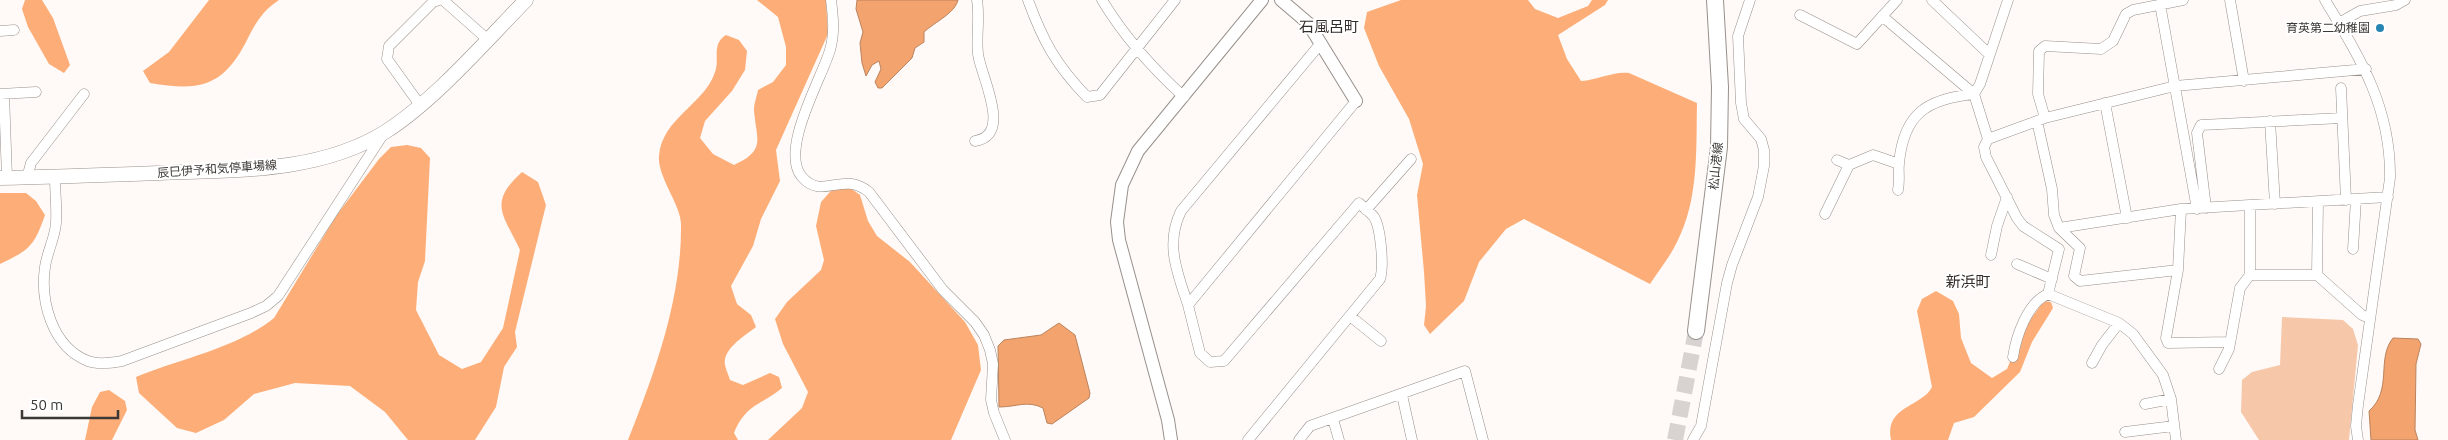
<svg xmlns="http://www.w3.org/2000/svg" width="2448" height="440" font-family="Ubuntu,'Noto Sans JP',sans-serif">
  <rect width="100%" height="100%" fill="#fffaf7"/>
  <path fill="#f7c7a9" d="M2282,317L2343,320L2353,329L2358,345L2349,440H2259L2241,412L2242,380L2252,372L2280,365Z"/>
  <path fill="#fdae78" d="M25,0H42L53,18L70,65L64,73L49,64L28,27L22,9Z
    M209,0H279C262,11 255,24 246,42C222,88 198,91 150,83L143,71L169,52Z
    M757,0H826L828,34L776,150L780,181L761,219L753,246L731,286L737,304L751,315L756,327C746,335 722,349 725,365C726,370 729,376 730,380L743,385L770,373L779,377L782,388C760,406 746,404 734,433L738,440H628C655,372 682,298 681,224C681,205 657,176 659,156C662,118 705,104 715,72C720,59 711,44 726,35L739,40L747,51L745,70L732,91L705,121L700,138L713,154L734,165C767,150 756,139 754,110C754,103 757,96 758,90L773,82L786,65V47L778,17Z
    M1401,0H1528L1535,9L1558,18L1588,6L1592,0H1608L1605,5L1558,35L1567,59L1581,81C1598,80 1613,71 1629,73L1697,103C1696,150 1699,199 1677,242C1670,257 1659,270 1650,284L1524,219L1506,229L1479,262L1464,301L1430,334L1424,325L1426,306L1424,272L1417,195L1423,164L1409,119L1379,66L1364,28L1367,12Z
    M407,145L421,148L430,158L425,261L418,282L416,310L439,355L462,369L481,362L503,328L520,250C504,215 487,204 522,172L538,182L546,205L515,332L517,347L504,367L496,407L475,440H408L385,412L350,386L295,383L254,394L224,420L196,433L177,428L139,393L136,377C182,358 235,349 274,318L336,216L379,159L391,147Z
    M837,184H845L860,195L868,221L877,236L910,262L965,322L978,345L981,370L951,440H768L802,408L808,392L783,344L775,319L787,302L821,270L824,260L816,226L821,202Z
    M0,193H26L36,201L45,215C34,247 29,250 0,264Z
    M1936,291L1953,301L1959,314L1961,338L1971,363L1992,378L2007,369L2024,328L2044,301L2051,302L2053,308L2032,342L2020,372L1974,417L1954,423L1948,440H1891C1884,406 1922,407 1932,387L1917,311L1922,299Z
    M109,390L125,401L127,410L112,440H85L92,407L100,392Z"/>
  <path fill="#f2a36e" stroke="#bb835d" d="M857,0H958C955,13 935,22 924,32V42L915,48L912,58L882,88H878L875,82L881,69L879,61L872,65L866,76L862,63L860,43L863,32L856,9Z
    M1059,323L1075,335L1090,393L1089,398L1052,424L1047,423L1043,408C1027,400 1017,407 999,407L998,346L1004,340L1041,335Z
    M2393,338L2418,339L2421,344L2416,364L2415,430L2418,440H2371L2369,411C2393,390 2376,359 2393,338Z"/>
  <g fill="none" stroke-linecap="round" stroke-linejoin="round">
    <path stroke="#d8d3d0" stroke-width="16" stroke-dasharray="16 8" stroke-linecap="butt" d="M1675,440L1696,331"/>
    <g stroke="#97908b" stroke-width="11">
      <path id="minor" d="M443,0L487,39
        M831,0C833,16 835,33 830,50C822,78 779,150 802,177C823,201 842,170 869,192L943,290L975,322L984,335L990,350L993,364L991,400L994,413L1005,440
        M1028,0C1043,41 1056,65 1087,97L1100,95L1175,0
        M1102,0C1125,38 1152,68 1184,97
        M1932,0L1989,54
        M2230,0L2244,81
        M2325,0C2360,58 2391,107 2390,178L2358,405L2356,426L2358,440
        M2160,4L2197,209
        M1800,15L1857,44L1897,0
        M1882,16L1974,94L1988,139L1984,147L1986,157L2017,218L2023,226L2059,249L2048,294L2119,323L2133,334L2163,375L2171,399L2176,440
        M2339,23L2360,11L2396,5L2405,0
        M0,31L14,30
        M2341,88L2346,200
        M0,94L36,92
        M4,94L7,178
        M2105,103L2127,218
        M420,105L387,59L389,46L433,2L439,0
        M2045,118L2038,94L2039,51L2045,46L2101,49L2113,41L2126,14L2133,10L2183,0
        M2037,121L2052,189L2054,215L2059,228L2080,248L2074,276L2080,281L2178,270L2181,209
        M2270,121L2275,204
        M1988,139L2045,118L2175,86L2366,69
        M975,141C1013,135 981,77 978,54C976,36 980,18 977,0
        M1837,160L1849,165
        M55,177C55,192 57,208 56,223C55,238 47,252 45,267C40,301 52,347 88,361C98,365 111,363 122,361L251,313L266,306L278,296L384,133
        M27,178L31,163L84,94
        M1898,190C1900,180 1898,172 1899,163C1904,113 1927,99 1974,94L1980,84L2008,0
        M2206,208L2197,133L2201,125L2342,118
        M1366,210L1411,159
        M1825,214L1849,165L1873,155L1899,164
        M2059,228L2181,209L2388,197
        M2353,249L2356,199
        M1991,255L1997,226L2007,197
        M2017,264L2052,279
        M2178,270L2166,338L2168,343L2229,342
        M2250,275V206
        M2317,275L2318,202
        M1188,305C1177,272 1165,244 1181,211L1321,43
        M1350,316L1381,341
        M2013,357C2016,337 2027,303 2048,294
        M2092,363L2102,345L2119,323
        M2219,369L2229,349L2240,288L2250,275H2317L2362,315L2369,318
        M1402,395L1412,440
        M2145,404L2171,399
        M1333,419L1339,440
        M2125,432L2174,426
        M1248,440L1380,279C1384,267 1381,228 1374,217C1370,212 1364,208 1359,203L1224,361L1210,362L1200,353L1188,305L1356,101
        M1299,440L1310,426L1465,371L1483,440
        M1693,440L1701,426L1727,283L1732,265L1758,197L1764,166V150L1761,139L1744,119L1741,103L1738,36L1750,0"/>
    </g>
    <g stroke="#97908b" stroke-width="14">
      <path id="tertiary" d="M1281,0L1308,23L1356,101
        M1171,440L1168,420L1119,240L1117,222L1122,185L1138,151L1262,0"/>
    </g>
    <g stroke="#97908b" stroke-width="15">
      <path id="secondary" d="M0,178C53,177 106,175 159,173C234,170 319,173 385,132C434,101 485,42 526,0"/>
    </g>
    <g stroke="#97908b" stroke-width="18">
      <path id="primary" d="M1696,331L1719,147L1720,87L1715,0"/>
    </g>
    <use href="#minor" stroke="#fff" stroke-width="10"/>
    <use href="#tertiary" stroke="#fff" stroke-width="12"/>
    <use href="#secondary" stroke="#fff" stroke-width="14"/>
    <use href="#primary" stroke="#fff" stroke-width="16"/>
  </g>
  <circle fill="#2885b1" stroke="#fff" stroke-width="2" cx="2380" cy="28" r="5"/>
  <g text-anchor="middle" stroke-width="4" stroke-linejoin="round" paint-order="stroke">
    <g font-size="12" fill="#3b3836" stroke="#fff" text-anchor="end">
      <text x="2370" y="32">育英第二幼稚園</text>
    </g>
    <g font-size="12" fill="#3b3836" stroke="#fff">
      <text transform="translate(1716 166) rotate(-84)" y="4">松山港線</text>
      <text transform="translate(217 169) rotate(-4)" y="4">辰巳伊予和気停車場線</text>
    </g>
    <g font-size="15" fill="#332d29" stroke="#fff">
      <text x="1329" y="32">石風呂町</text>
      <text x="1968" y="287">新浜町</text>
    </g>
  </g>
  <path d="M22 410v8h96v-8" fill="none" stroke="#3b3836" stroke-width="2.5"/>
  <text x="30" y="410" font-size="15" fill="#3b3836" stroke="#ffffff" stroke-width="4" paint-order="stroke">50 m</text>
</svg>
